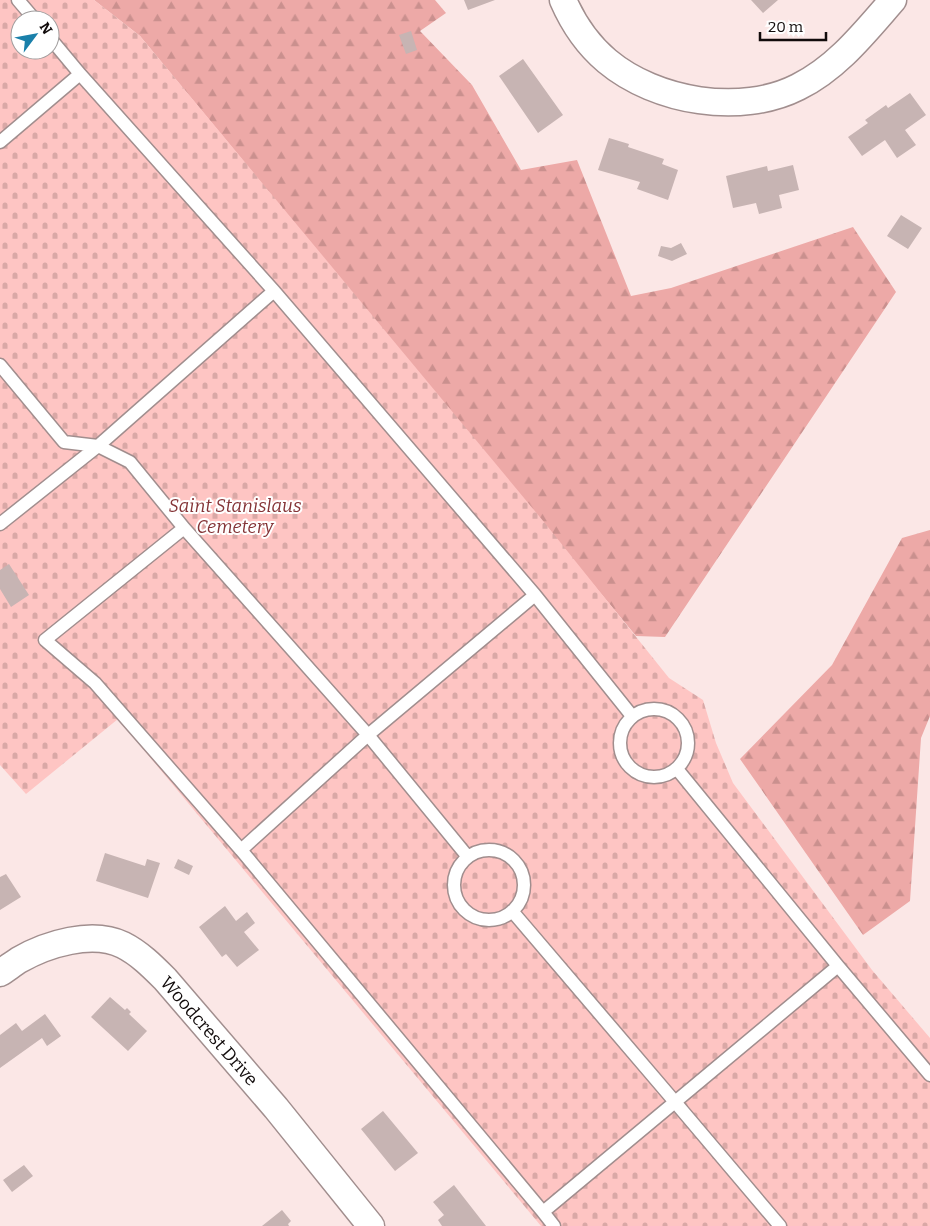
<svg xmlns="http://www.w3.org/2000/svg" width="930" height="1226" font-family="Bitter,serif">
  <defs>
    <pattern id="forest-firs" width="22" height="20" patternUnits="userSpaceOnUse" patternTransform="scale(1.25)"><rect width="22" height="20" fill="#eda9a7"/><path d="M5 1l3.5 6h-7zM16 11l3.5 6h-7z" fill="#ca908e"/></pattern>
    <pattern id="cemetery-stones" width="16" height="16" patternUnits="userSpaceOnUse" patternTransform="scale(1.25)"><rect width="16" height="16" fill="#fec5c3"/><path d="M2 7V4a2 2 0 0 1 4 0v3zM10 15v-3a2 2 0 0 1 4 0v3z" fill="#d9a8a6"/></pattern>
  </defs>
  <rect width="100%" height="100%" fill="#fbe7e6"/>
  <path fill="url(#forest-firs)" d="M94,0H435L446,13L420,31L472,85L521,170L577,160L631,296L671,288L853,227L896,292L665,637L636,636L140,36Z
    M930,530V716L921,738L910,901L863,935L740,759L832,665L902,538Z"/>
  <path fill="url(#cemetery-stones)" fill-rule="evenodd" d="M0,0H94L140,36L544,522L669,678L703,700L716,743L733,783L872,970L930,1038V1226H541L118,719L26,794L0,765ZM20,20H50V50H20Z"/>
  <path fill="#c7b4b3" d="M464,0H495L468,10Z
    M751,0H778L763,13Z
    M411,31L417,50L406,54L399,35Z
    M523,59L563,115L538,133L499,76Z
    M910,93L926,115L905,130L916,145L897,158L885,140L862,156L848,137L868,123L865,120L886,105L888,108Z
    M609,138L629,144L628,147L664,159L662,164L678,170L668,200L637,189L640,182L598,170Z
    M793,165L799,190L779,195L782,208L759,214L756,203L733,208L726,176L767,166L768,171Z
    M901,215L922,228L908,249L887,236Z
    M681,243L687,254L672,261L658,256L661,246L671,248Z
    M9,564L29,595L11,607L0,589V570Z
    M105,853L145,866L147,859L160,863L148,898L96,881Z
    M178,859L193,866L189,875L174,868Z
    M6,874L21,897L0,910V877Z
    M225,906L236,921L247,912L255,923L244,932L259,950L237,967L226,954L222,957L199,927Z
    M110,997L125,1010L127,1008L131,1012L129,1014L147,1031L128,1051L91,1017Z
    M45,1014L61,1036L47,1046L42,1038L0,1068V1035L16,1023L22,1031Z
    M383,1111L418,1153L395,1171L361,1129Z
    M24,1165L33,1176L12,1192L3,1180Z
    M454,1185L486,1226H442L438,1220L444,1215L433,1202Z
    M282,1210L291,1221L288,1224L289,1226H262Z"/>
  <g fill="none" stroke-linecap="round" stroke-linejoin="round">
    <g stroke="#a18e8e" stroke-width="15">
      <path id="lane" d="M18,0L35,20
        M50,38L80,74
        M0,142L80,74L274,291L535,595L368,735L241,850L95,683L45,640L184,528L368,735L468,857
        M0,365L64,442L98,446L130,462L184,528
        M0,524L98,446L274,291
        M535,595L632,716
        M620 743a34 34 0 1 1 68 0a34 34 0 1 1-68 0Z
        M677,769L838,966L930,1075
        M241,850L543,1212
        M454 885a35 35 0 1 1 70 0a35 35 0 1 1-70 0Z
        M512,911L675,1102L543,1212L554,1226
        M780,1226L675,1102L838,966"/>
    </g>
    <g stroke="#a18e8e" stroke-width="29">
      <path id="street" d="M563,0C573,23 588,45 607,61C656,102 741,116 798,87C837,68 865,32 893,0
        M0,973C6,969 13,964 19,960C47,944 92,930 123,945C139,953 152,966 165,979L276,1108L371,1226"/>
    </g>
    <use href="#lane" stroke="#fff" stroke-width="12"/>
    <use href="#street" stroke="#fff" stroke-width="26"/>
  </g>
  <g text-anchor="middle" stroke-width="4" stroke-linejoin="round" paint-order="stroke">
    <g font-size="18" font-style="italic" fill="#843336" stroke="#fff">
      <text x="235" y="512">Saint Stanislaus<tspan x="235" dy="21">Cemetery</tspan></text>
    </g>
    <g font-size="18" fill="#110b0b" stroke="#fff">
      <text transform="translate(209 1031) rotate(49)" y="6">Woodcrest Drive</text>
    </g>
  </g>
  <g transform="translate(35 35) rotate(58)"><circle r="24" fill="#ffffff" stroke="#a09d9d"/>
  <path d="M0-4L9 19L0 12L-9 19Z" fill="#1a80aa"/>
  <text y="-8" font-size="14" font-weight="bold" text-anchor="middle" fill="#110b0b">N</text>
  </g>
  <path d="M760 32v8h66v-8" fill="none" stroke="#110b0b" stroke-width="2.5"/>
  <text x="768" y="32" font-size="15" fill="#110b0b" stroke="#ffffff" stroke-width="4" paint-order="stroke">20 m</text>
</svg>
